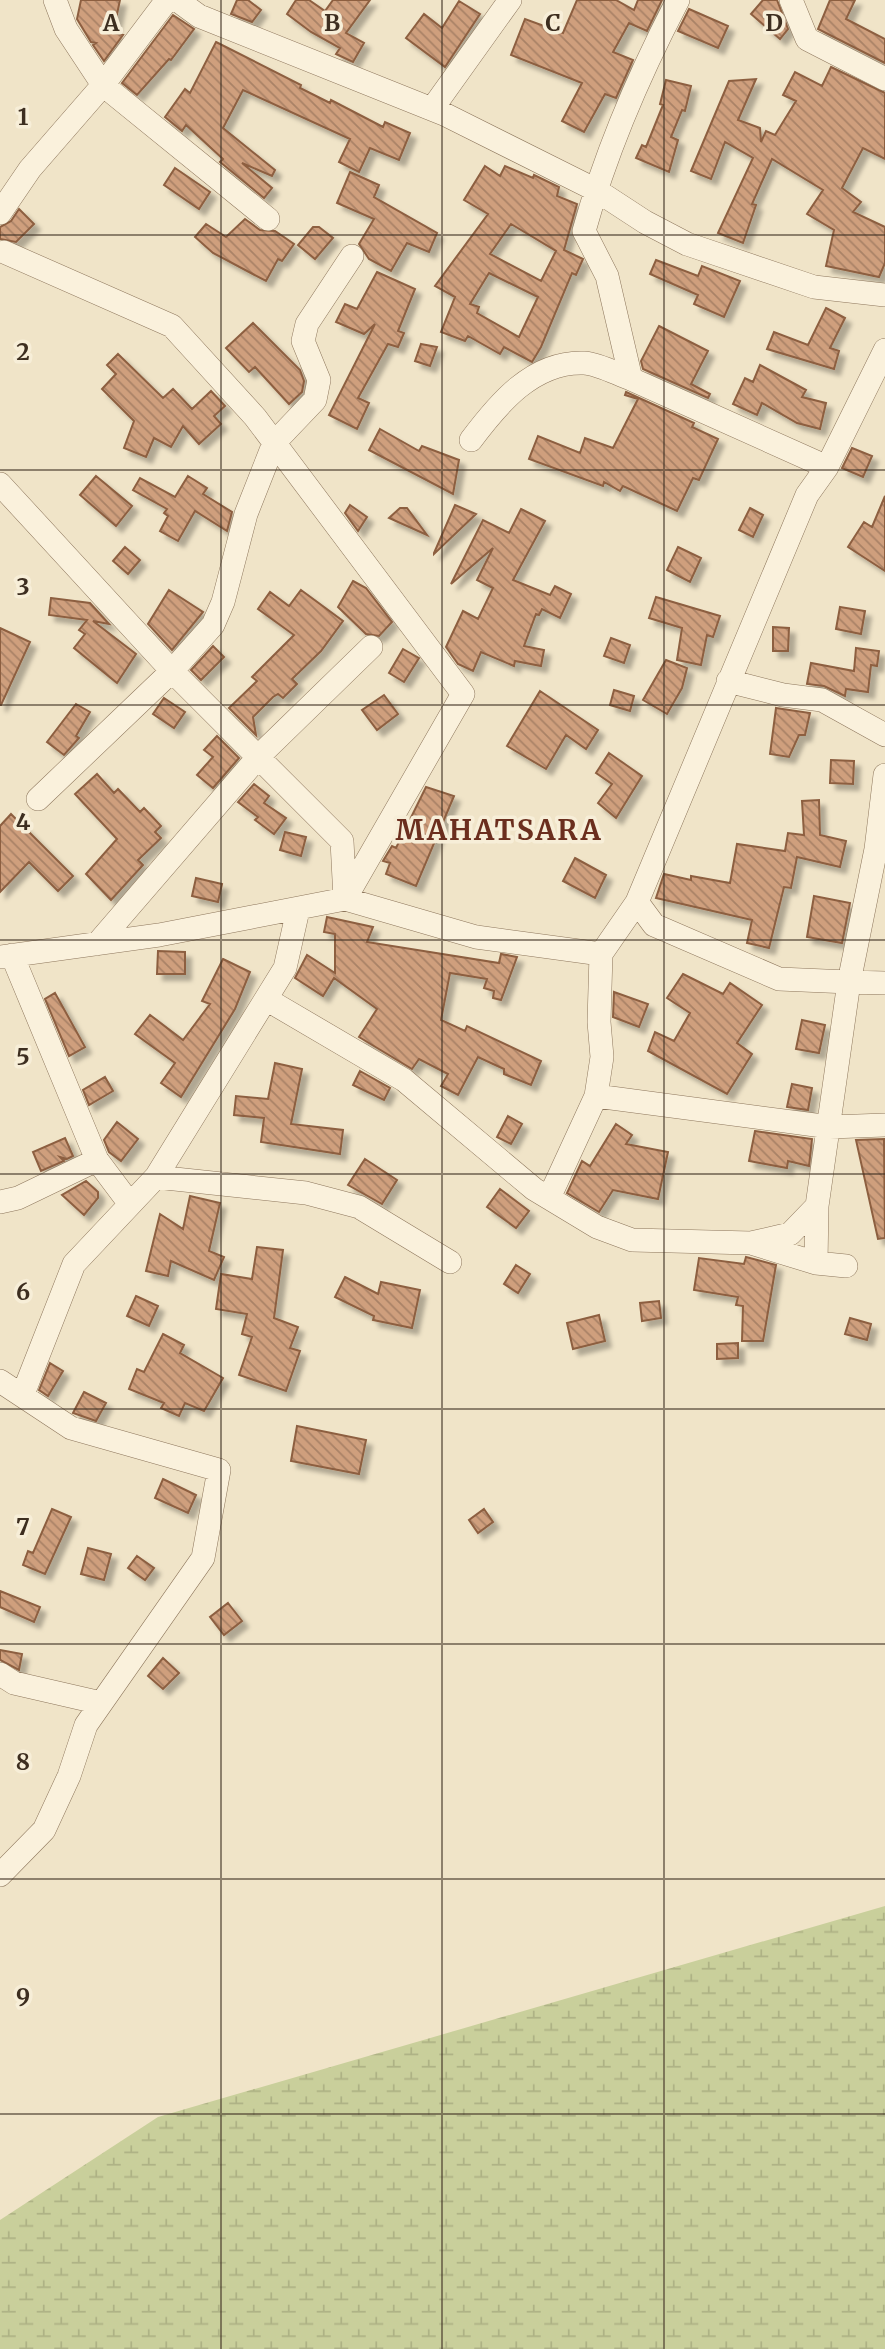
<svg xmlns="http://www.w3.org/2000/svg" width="885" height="2349" font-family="Merriweather,serif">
  <defs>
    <pattern id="wetland-marsh" width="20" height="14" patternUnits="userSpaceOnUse" patternTransform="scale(1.75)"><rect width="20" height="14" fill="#c9cf9b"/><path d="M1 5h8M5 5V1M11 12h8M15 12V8" fill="none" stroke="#aeb285"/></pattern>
    <pattern id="building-back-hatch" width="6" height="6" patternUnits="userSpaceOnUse" patternTransform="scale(1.75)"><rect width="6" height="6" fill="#cf9f7d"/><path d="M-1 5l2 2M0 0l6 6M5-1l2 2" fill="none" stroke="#a98266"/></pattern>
    <filter id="shadow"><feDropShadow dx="6" dy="6" stdDeviation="2" flood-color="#0004"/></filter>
  </defs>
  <rect width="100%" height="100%" fill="#f0e4c8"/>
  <path fill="url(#wetland-marsh)" d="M885,1906V2349H0V2220L158,2117Z"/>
  <path fill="url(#building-back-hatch)" stroke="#8d5f41" stroke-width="2" fill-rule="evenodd" filter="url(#shadow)" d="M81,0H120L113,33L123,35L104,61L93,45L96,43L91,42L77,19Z
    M237,0H248L261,10L252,22L231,14Z
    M296,0H309L325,11L333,0H370L346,33L364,43L353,62L336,54L340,48L311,32L287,14Z
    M577,0H616L634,10L638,0H662L647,31L629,23L613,52L633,60L616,98L605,94L584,132L562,121L582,83L511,55L525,19L563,33Z
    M763,0H777L788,29L780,39L751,14Z
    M830,0H855L846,19L885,39V63L818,29Z
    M459,1L480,14L445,67L406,38L424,14L442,28Z
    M689,9L728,26L718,48L678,31Z
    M173,15L194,29L171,60L169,59L137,95L122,83Z
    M216,42L301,85L300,88L330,103L331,100L383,127L385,122L410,133L399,160L370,148L359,172L339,162L350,139L243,90L223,128L275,170L272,176L242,163L272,188L264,198L220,162L223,159L186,125L182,131L165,117L185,89L190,93Z
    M831,67L885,93V159L863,148L842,188L861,202L853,212L885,227V263L879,277L826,266L834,230L807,214L823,190L772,159L752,204L756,205L743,243L718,233L753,158L725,142L711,179L691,171L729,81L756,79L738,120L760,128L761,142L766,131L775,135L796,101L783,95L795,72L822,86Z
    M666,80L691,86L685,111L682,110L671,137L678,140L669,172L636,158L642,145L646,147L663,105L660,104Z
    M485,166L500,176L505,166L533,178L534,175L559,187L557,196L577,204L564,250L583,259L576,275L572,273L541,347L532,362L504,347L500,354L468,336L465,341L441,332L455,297L435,286L488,214L464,200ZM511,224L556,251L541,281L490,254ZM489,273L538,297L519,337L477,313L479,307L470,304Z
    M175,168L210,192L199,209L164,185Z
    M350,172L379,185L374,197L437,233L429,252L407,243L391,271L369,259L359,244L374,219L337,203Z
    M19,209L34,224L16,242L0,239V227L11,221Z
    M245,219L260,230L275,231L294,244L282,261L278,259L266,281L213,253L195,237L206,224L226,237Z
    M313,227H319L333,238L315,259L298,245Z
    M656,260L698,276L702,266L740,281L724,317L694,304L698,295L650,274Z
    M377,272L415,289L398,331L404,333L398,347L388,344L358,398L369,403L357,429L329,415L375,324L364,334L336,322L345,304L357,309Z
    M826,308L845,318L830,348L839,351L834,369L767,349L774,332L808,345Z
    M253,323L300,370L304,381L302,392L289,404L255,367L249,372L226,348Z
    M659,326L708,351L691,384L710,394L708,398L643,369L641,361Z
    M421,344L437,347L430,366L415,361Z
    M118,354L163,398L173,389L192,409L211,391L225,406L214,416L221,424L199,444L183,426L171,447L154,438L146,457L124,448L134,421L102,389L116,374L107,365Z
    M760,365L806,390L802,397L826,403L820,429L797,423L762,403L757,415L733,404L745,378L753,382Z
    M626,392L694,423L692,427L718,439L699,480L693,478L677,511L623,486L620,491L604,482L603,486L529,459L538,436L580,453L585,438L613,448L638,399L625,395Z
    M380,429L419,451L422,446L459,460L453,494L369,450Z
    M852,448L872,456L863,477L842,468Z
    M96,476L132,506L116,526L80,495Z
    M188,476L207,488L203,494L232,512L227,531L195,511L178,541L160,531L168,516L164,513L167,509L133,490L140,478L175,497Z
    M885,496V571L848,547L864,522L872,527Z
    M350,505L367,517L358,531L345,513Z
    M455,505L476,514L434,554V553Z
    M400,508H407L427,535L389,518Z
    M750,508L763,515L753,537L739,530Z
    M521,509L545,521L513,580L550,595L555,586L571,594L560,618L542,609L539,615L536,614L524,646L544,650L541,666L515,661L514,666L481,652L473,671L458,664L446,647L463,611L478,619L493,588L477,580L493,548L451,584L483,520L509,533Z
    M125,547L140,560L128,574L113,561Z
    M678,547L701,558L690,582L667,570Z
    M353,581L366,588L392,622L379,636L366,634L338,607Z
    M169,590L203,612L172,650L148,624Z
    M301,590L343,621L321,651L292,679L297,684L283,698L278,694L273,697L253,717L256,735L229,708L257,681L252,677L294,635L258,609L270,592L289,606Z
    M656,597L720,616L713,637L707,635L701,665L677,660L682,628L649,618Z
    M51,598L90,603L109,624L93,621L136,654L117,683L74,648L85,634L79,630L87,620L49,615Z
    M840,607L865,611L861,634L836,629Z
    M773,627L789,628L788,651H773Z
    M0,628L30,642L1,705H0Z
    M611,638L630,645L624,663L604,656Z
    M213,646L224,657L201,680L191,670Z
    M856,648L879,651L877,666L871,665L868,692L846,689L845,696L824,686L807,684L811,663L854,671Z
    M403,649L419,658L404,682L389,673Z
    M666,660L687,668L682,688L667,714L643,700Z
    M614,690L634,696L630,711L610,705Z
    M540,691L598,730L586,749L566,735L546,769L507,746Z
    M384,695L398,714L377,730L362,710Z
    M164,698L185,712L174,728L153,714Z
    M76,704L90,712L76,736L79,738L64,755L47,742Z
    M776,708L810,713L805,735H799L789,757L770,754Z
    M217,736L239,758L213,788L197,775L213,757L204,750Z
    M609,753L642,776L616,818L598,803L612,784L596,773Z
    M831,760L854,761L853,784L830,783Z
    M97,774L114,793L118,789L140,812L144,808L161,826L155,832L161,838L138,860L143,865L111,900L86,874L117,839L75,794Z
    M254,784L269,796L264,803L286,818L274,834L255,820L258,817L238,802Z
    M426,787L454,796L416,886L386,874L390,863L383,861L392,846L396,848Z
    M819,800L820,835L846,841L840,867L797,857L791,888L784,887L769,948L747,943L752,920L656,898L664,874L691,880V876L730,883L737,844L785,851L788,833L804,835L802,801Z
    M11,814L73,876L58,891L29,862L0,892V826Z
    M285,832L306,837L301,856L280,850Z
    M575,858L606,875L595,898L563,881Z
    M196,878L222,884L218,902L192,896Z
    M814,896L850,903L842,943L807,937Z
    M327,917L373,927L367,942L499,963L501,954L517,957L501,1000L493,998L494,991L484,988L487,979L450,973L441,1020L465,1031L467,1026L541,1061L531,1085L504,1074V1069L478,1057L458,1095L441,1086L448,1074L419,1059L412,1069L359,1037L377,1009L334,978L323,996L295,978L307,955L335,973V934L324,932Z
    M158,951L185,952V974H157Z
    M223,959L250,972L235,1009L181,1097L161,1083L175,1063L135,1034L150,1015L183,1040L210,1004L202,1001Z
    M683,974L723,994L730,983L762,1005L737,1043L752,1054L727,1094L648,1051L655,1032L674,1041L690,1013L667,998Z
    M614,992L648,1004L639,1027L613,1017Z
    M55,993L85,1047L69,1056L45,999Z
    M802,1020L825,1025L819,1053L796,1049Z
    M275,1063L302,1069L291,1124L343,1130L340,1154L261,1142L264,1118L234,1115L236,1096L268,1099Z
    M360,1071L390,1088L384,1100L353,1085Z
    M105,1077L113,1091L89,1105L83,1090Z
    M792,1084L812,1088L808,1110L787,1107Z
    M508,1116L522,1124L511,1144L497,1137Z
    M117,1122L138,1139L121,1161L109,1152L104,1140Z
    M616,1124L632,1135L626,1144L668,1152L658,1199L613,1190L599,1212L567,1193L582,1161L590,1166Z
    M755,1131L812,1139L809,1166L788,1161L787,1168L749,1161Z
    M65,1138L73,1156L67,1159L60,1157L64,1161L41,1171L33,1152Z
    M884,1139L885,1238L878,1239L856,1140Z
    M365,1159L397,1180L382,1204L348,1185Z
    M86,1181L98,1192V1198L84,1215L62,1195Z
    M500,1189L529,1211L516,1228L487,1207Z
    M190,1196L220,1203L209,1251L224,1257L214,1280L171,1261L168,1276L146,1271L160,1214L183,1229Z
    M257,1247L283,1250L274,1318L298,1327L290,1348L300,1351L286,1391L239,1375L252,1337L242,1334L247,1314L216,1309L221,1274L252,1279Z
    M746,1257L776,1265L763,1341H742L743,1306L736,1305L738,1297L694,1290L699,1258L744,1264Z
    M516,1265L530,1274L518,1293L504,1284Z
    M345,1277L378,1294L381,1282L420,1290L412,1328L373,1320L374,1316L335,1297Z
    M136,1296L158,1306L149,1326L127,1316Z
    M659,1301L661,1318L642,1321L640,1303Z
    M599,1315L605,1341L573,1349L567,1323Z
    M850,1318L871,1324L867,1340L845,1334Z
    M163,1334L184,1345L180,1353L223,1378L204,1411L185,1403L179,1416L161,1408L164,1403L129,1389L137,1369L144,1372Z
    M738,1343V1358L717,1359V1344Z
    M50,1363L63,1371L48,1396L39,1390Z
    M84,1392L106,1403L96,1421L73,1413Z
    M297,1426L366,1440L359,1474L291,1461Z
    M163,1479L196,1495L188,1513L155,1498Z
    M52,1509L71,1517L45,1574L23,1565L28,1551L33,1553Z
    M484,1509L493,1522L478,1533L469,1520Z
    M88,1548L111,1554L104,1580L81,1574Z
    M137,1556L154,1568L145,1580L128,1568Z
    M0,1591L40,1607L34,1622L0,1607Z
    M228,1603L242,1621L224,1635L210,1617Z
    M0,1650L22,1654L19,1670L0,1660Z
    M163,1658L179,1673L163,1689L148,1676Z"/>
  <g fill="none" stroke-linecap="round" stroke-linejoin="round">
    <g stroke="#8d765c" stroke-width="24">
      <path id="minor" d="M167,0L103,85L268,219
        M177,0L199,16L444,114L596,190L645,222L687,244L814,287L885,295
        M678,0C640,73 606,151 584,231L607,276L631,379L827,467
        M791,0L807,39L885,79
        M432,109L510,0
        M0,213L30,169L103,85L66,29L55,0
        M4,252L172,326L255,417L463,694L345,899
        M471,440C498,404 533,361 584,363C599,364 617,374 631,379
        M0,484L172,671L342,841L345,899
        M728,681L783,695L822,700L885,735
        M38,799L172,671L213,625L223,602L246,514L274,443L315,400L319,380L303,341L307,324L352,256
        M637,902L654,925L779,979L849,982L876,849L885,775
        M97,944L260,755L371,647
        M12,955L97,1160L130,1204
        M0,957L159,935L345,899L476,937L601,954L637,902L807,495L827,467L885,350
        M266,999L404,1080L534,1189L597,1227L632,1240L751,1243L790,1234L817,1206L849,982L885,983
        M596,1096L830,1127L885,1125
        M156,1177L306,1193L359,1207L450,1262
        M549,1198L596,1096L602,1057L599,1022L601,954
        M0,1202L18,1198L97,1160
        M817,1206L816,1263L846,1266
        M751,1243L816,1263
        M0,1381L71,1428L219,1470L203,1558L86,1725L69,1776L44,1830L0,1875
        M23,1394L74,1264L156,1177L285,968L298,910
        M0,1674L14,1683L101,1703"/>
    </g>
    <use href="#minor" stroke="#faf1dc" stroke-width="23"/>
  </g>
  <path fill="none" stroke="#3d2e20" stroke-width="2" stroke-opacity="0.55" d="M221,0V2349M442,0V2349M664,0V2349M0,235H885M0,470H885M0,705H885M0,940H885M0,1174H885M0,1409H885M0,1644H885M0,1879H885M0,2114H885"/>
  <g text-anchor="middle" stroke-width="7" stroke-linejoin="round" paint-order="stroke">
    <g font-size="28" font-weight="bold" letter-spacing="2" fill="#6b2e1e" stroke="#f7eed8">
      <text x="499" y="840">MAHATSARA</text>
    </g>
  </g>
  <g font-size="23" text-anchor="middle" font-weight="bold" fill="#3d2e20" stroke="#f7eed8" stroke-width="7" stroke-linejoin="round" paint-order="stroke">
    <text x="111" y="31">A</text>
    <text x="332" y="31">B</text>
    <text x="553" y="31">C</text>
    <text x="774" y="31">D</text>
    <text x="23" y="125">1</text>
    <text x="23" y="360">2</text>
    <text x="23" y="595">3</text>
    <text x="23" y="830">4</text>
    <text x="23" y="1065">5</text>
    <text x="23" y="1300">6</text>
    <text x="23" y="1535">7</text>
    <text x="23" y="1770">8</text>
    <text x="23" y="2005">9</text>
  </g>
</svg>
